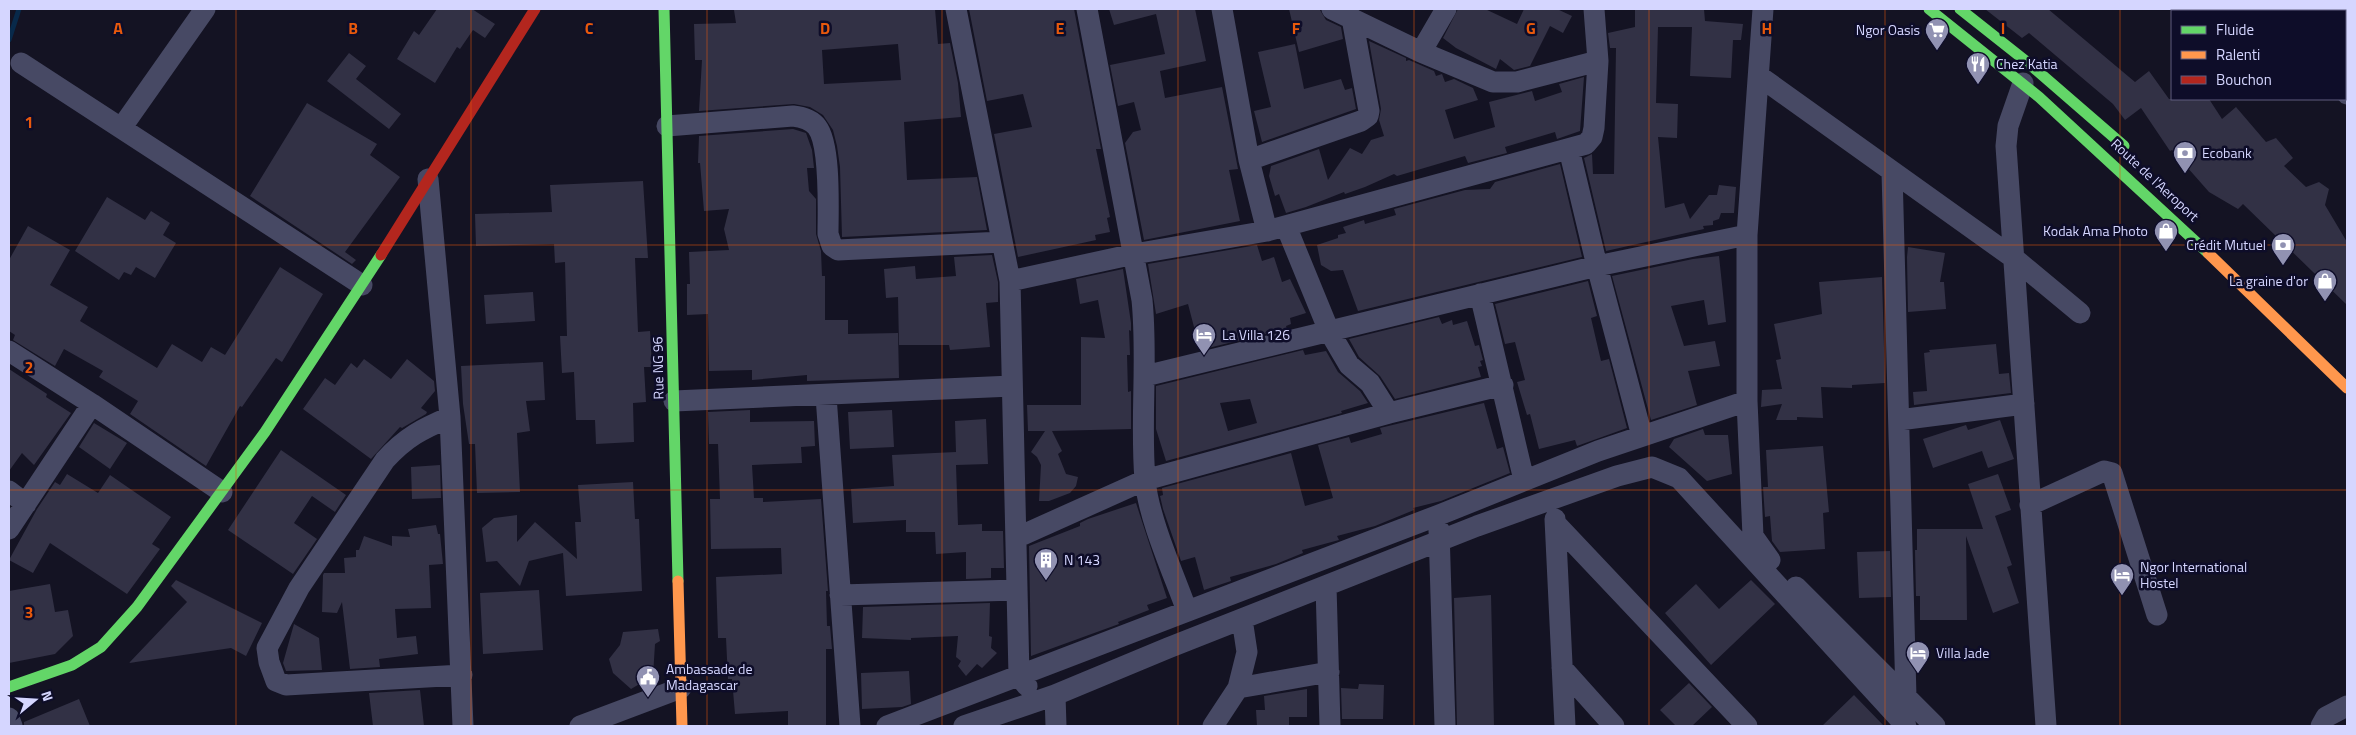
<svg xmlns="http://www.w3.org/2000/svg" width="2356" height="735" font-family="'Titillium Web',sans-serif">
  <rect width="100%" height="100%" fill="#141323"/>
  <path fill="#11302c" d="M2281,9H2347V44L2345,45V11H2283Z"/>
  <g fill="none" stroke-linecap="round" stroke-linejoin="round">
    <path stroke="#08294a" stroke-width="5" d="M9,40L19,9"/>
  </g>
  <path fill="#323145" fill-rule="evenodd" d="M437,9H472L495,24L485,38L473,30L460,49L457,47L435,83L397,59L414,31L419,35Z
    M746,9H935L938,44L950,43L958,83L961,117L904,122L907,180L977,177L987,230L842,237L840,167L837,146L833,130L823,115L810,107L794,104L699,111L702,60H695L694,24L736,23L734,10ZM898,44L901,80L824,84L822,50Z
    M969,9H1074L1101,149H1096L1110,217L1107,218L1110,232L1095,235L1096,240L1018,257L994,134L1032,127L1023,94L987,101Z
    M1109,9H1195L1206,61L1160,71L1165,98L1222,87L1238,169L1229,170L1240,221L1144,240L1125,143L1133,132L1141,130L1134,102L1118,106L1110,65L1165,54L1156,14L1114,25Z
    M1289,9L1320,10L1326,20L1341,27L1343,39L1299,52Z
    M1458,9H1485L1517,24L1524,9H1557L1572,16L1563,33L1550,26L1530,66L1514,70L1500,59L1496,69L1456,48L1443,38Z
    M1635,9H1704L1705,21L1743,24L1741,40H1733L1731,78L1690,76L1692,27H1658L1656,103L1678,104L1677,138L1658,137L1665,208L1684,203L1690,219L1709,195H1717L1719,185L1736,187L1734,213H1721L1719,219L1713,221V225L1703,226L1704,229L1606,251L1584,158L1592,154L1593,174H1614L1616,48H1610L1608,33L1635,27Z
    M1985,9H2048L2135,82L2149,71L2169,99H2209L2222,119L2236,107L2266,142L2276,138L2293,158L2284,166L2306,187L2319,182L2329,189L2325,205L2347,242V305L2243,204L2238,209L2209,192L2172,150L2170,151L2141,108L2125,120L2113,104L2029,33L2022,38Z
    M1369,41L1406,58V61L1409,60L1434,71L1436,76L1442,74L1445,82L1454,79L1473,88L1478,100L1445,110L1454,139L1495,127L1489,102L1532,91L1535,101L1562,92L1559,84L1584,77L1580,131L1557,139L1555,132L1505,147L1507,153L1468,163L1465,156L1397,176L1394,174L1365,187L1345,194L1344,192L1306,207L1286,213L1279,194L1275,196L1269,176L1271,166L1319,149L1328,180L1350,148L1362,154L1371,140L1384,136L1379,120L1381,109Z
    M1295,44L1304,89L1341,79L1345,90L1352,88L1356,109L1262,142L1254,111L1271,107L1258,52Z
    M349,53L366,66L356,79L401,114L389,129L327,81Z
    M307,103L377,144L370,155L400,177L345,252L356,260L352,264L250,196Z
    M793,129L806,133L812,150L814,168H807L809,191L816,199V234L821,251L822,276H825V320H848V334L898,333L899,378L807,381V375L752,380V370L709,371L708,314L687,315V284H690L689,252L729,250L724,229L729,209L704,211L700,163H698L699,136Z
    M1560,164L1582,257L1358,311L1343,270L1331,271L1321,265L1317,245L1338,238V235L1346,233L1343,227L1364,220L1365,224L1396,215L1394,209L1465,190L1490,189L1495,182Z
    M643,181L648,258H635L638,332L650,331L652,367H644L646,402L633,403L634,442L596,444L595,420H576L574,372L562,373L560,336H567L565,262L555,263L554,244L476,246L475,214L552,212L550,185Z
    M107,197L145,220L151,211L170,223L163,235L176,243L155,278L136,267L131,275L124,272L119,280L75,251Z
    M28,226L70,250L50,285L88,307L80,321L157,368L172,344L202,362L211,347L225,355L280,267L323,294L282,362L276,358L242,407L240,406L206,466L130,414L138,401L99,377L103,371L64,349L55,366L13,340L15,335L9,331V260Z
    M1257,245L1262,261L1274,257L1282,282L1290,279L1306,313L1290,318L1291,324L1286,326L1287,329L1200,350L1188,304L1156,314L1148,264Z
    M1908,247L1945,253L1940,282H1944L1946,309L1908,312L1907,257Z
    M992,255L998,282V302L986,303L990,347L950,350L949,345H899L898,297L886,298L884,269L915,266L916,279L956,276L954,257Z
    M1719,256L1726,322L1708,325L1704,300L1671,306L1684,346L1715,341L1720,366L1688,371L1697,405L1651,420L1612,276L1693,259Z
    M1123,269L1131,323V331L1129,330L1130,355H1127L1128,392L1131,391V429L1052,431L1062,451L1058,454L1066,474L1078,477L1076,486L1070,493L1049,501H1039L1041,465L1037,457L1031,452L1045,431H1028L1027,405H1081V337L1105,338L1098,300L1080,304L1076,279Z
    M1882,277L1885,383L1852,385V388L1821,387L1823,418L1797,417V420H1776L1782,404L1761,407L1762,390L1782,389L1776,360L1781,359L1774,324L1822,314L1819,282Z
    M1588,281L1597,316L1591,318L1601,361L1609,359L1627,428L1577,446L1575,440L1539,449L1530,414L1527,415L1517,382L1525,380L1515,342L1505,344L1495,304Z
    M533,292L535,321L486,324L484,295Z
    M1439,317L1442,324L1452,320L1453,325L1467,321L1475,346L1479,345L1483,360L1480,361L1482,366L1478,367L1481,377L1395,399L1380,376L1359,357L1349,339Z
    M1996,344L1999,374L2009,373L2011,393L1914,405L1913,392L1927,391L1924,353L1930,352L1929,350Z
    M1303,350L1305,355L1326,351L1338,372L1360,391L1368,403L1341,411L1342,413L1166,461L1156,429V386ZM1250,399L1257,423L1228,431L1220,403Z
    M364,359L391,379L407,359L434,381L435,391L421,408L427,412L426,414L402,428L400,427L371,459L303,409L325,378L335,385L351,363L357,368Z
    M543,362L545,400L526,401L530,431L517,433L520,492L477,493L475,444H469L463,404L461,366Z
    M9,369L47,394L46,397L71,413L34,465L22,453L9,471Z
    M1484,403L1497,449L1503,447L1510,473L1441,501L1413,508L1414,510L1375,526L1337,536L1339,540L1302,550L1303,553L1276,564L1230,577L1231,581L1204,590L1195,557L1181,561L1163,509L1160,496L1163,495L1162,488L1291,453L1305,506L1333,498L1318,445L1349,437L1351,443L1382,434L1380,428Z
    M750,410V422L814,421L815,446L801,447L802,463L752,465L754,498H763V502L821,499L828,591H826L827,626H830L832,649H826V726H788V711L735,714L732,679H728L726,638H718L716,577L782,574L781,548L711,549L710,499H720L718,444H709L708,412Z
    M892,410L894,447L850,449L848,412Z
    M986,419L988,464L956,465L958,525L982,524V531H1003L1004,568H991V578L966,579V552L936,554L935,532H906V520L853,523L851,489L894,486L892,455L956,452L955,421Z
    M2000,420L2014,459L1988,468L1982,451L1933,468L1923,439L1966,425L1968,430Z
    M94,423L127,443L110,469L79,447Z
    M1703,429L1705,435H1728L1732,474L1707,481L1669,447L1674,439Z
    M1823,446L1829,512L1823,513L1825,549L1780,552L1772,541L1770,516L1765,517L1763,487H1768L1766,450Z
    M281,450L346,495L335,512L312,496L294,523L317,539L293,574L228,530Z
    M440,465L441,498L412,499L411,467Z
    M67,474L98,493L110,475L171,517L152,544L160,549L127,594L50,543L33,573L9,560L37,509L55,482L60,485Z
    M1998,474L2011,510L1995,516L2012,565L2007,567L2019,603L1993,613L1966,536L1967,620H1920V596H1916L1915,550H1917V529H1983L1968,484Z
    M633,482L635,519H639L642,591L566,596L563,553L529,561L520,586L497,561L486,562L482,528L494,518L517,515V542L535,522L577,559L575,522H581L578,485Z
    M1136,503L1167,598L1147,605L1149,610L1118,622L1119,624L1031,656L1029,546L1080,526V523L1088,519Z
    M436,525L438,534H440L443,564L429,565L431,608L395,609L397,638L416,636L418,654L379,659L380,667L350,669L342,602L337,613L322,612L323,575L324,573H345L344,558L356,557V550H359L364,536L392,546V536L410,537L408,529Z
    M1890,551L1891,597L1859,598L1857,552Z
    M176,580L262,623L246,656L231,648L129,663L187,602L171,586Z
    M1751,580L1775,604L1711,665L1665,613L1696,584L1719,609Z
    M50,584L55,612L68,610L73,636L55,654L9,663V591Z
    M539,590L543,650L483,654L480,593Z
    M1491,595L1494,726H1457L1454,598Z
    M990,603L989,636L992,637L991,648L997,653L982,668L977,664L966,676L958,666L961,661L956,657L958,636L911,638V640L862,638L863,607Z
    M294,624L319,638L322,670L286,671L283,663Z
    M658,629L660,641L655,644L653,676L631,689L613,673L609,659L620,645L623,632Z
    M909,671L911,704L902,707L862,709L861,673Z
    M1689,683L1712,707L1692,726H1676L1660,710Z
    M1359,684L1384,685L1383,719H1342L1341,688L1358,689Z
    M1307,689V717H1289V726H1257L1256,710H1265L1264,696Z
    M420,690L424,726H373L369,693Z
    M1854,695L1884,726H1822Z
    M79,699L90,726H24V722Z"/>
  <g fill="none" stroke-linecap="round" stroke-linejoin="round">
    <path stroke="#474964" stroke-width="21" d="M956,9L1010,281L1019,676L1027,686
      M1087,9L1142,300C1148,360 1140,420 1145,480C1149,520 1173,572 1187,611
      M1222,9L1249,160L1267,231
      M1332,9L1421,52L1493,82H1517L1598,61
      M1763,9L1747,235V401L1753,536L1770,560
      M2264,9L2266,11
      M1421,52L1446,9
      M2345,53H2347
      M21,63L362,285
      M1759,76L2015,259L2080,313
      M2023,83L2008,126L2006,146L2046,726
      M2345,91L2347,94
      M667,126L793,116C802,117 811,119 817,127C831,145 828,210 828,234L832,246L838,250L1002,242
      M122,127L205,9
      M1569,149L1597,266L1642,436
      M1249,160L1361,121L1368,116L1369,111L1352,18
      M1892,172L1906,697
      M428,179L450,417L463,726
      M1286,226L1329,331L1349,365L1370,383L1389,413
      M1010,281L1134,254L1267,231L1586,144L1592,137L1594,128L1598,61L1594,9
      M1480,294L1524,480
      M9,351L92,404L222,492
      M1145,376L1597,266L1747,235
      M826,396L850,726
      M674,401L1012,386
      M450,417C422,429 406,437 385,460L299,588L267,648L269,662L276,681L286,685L462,675
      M1899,420L2024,404
      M9,491L26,504
      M2030,505L2104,471L2112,473L2157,615
      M1555,519L1565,726
      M1556,524L1747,726
      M9,529L92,404
      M1439,530L1445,726
      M1016,538L1145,480L1389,413L1503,385
      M1326,586L1330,726
      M1796,587L1935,726
      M840,595L1017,590
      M1562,668L1614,726
      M1238,688L1329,672
      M1055,695L1056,726
      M9,718L12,726
      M580,726L681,688
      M887,726L1439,515L1598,451L1747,401
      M964,726L1055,695L1168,648L1477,526L1617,476L1652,467L1679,478L1906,726
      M1213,726L1238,688L1247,652L1242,619
      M2321,726L2326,717L2347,706"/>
    <path stroke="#63d668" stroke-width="11" d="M664,9L678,581
      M1929,9L2039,97L2208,253
      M1960,9L2027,62L2124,146
      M9,687L72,665L101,647L137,607L265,432L381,255"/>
    <path stroke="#ff974d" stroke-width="11" d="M2208,253L2347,388
      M678,581L682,726"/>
    <path stroke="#b3261e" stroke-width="11" d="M381,255L535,9"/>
  </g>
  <path fill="none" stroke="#e8590c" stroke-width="1" stroke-opacity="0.55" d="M236,9V726M471,9V726M707,9V726M942,9V726M1178,9V726M1414,9V726M1649,9V726M1885,9V726M2120,9V726M9,245H2347M9,490H2347"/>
  <defs>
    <g id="supermarket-pin" transform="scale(1.25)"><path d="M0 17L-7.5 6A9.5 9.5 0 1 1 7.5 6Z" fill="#9192b2" stroke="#0e0d29"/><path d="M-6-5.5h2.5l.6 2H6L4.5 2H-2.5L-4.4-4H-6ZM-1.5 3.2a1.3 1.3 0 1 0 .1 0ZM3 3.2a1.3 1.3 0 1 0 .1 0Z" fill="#fff"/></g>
    <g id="restaurant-pin" transform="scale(1.25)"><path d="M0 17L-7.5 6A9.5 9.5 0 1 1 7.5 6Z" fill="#9192b2" stroke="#0e0d29"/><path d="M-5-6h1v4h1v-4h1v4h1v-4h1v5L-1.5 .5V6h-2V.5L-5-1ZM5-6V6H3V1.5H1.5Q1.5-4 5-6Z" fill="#fff"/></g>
    <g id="bank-pin" transform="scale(1.25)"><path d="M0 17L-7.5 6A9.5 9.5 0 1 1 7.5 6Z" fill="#9192b2" stroke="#0e0d29"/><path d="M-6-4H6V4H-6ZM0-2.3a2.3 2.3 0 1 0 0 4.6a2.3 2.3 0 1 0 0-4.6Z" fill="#fff"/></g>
    <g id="shop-pin" transform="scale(1.25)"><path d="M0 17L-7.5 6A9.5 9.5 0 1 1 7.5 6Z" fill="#9192b2" stroke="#0e0d29"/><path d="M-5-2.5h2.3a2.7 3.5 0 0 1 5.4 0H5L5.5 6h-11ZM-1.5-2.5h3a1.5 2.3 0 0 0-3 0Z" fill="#fff"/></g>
    <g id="hotel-pin" transform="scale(1.25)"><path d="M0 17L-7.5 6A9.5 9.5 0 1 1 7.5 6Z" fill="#9192b2" stroke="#0e0d29"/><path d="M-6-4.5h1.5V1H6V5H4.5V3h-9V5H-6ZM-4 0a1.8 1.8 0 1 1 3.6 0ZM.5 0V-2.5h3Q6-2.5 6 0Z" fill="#fff"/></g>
    <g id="building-pin" transform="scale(1.25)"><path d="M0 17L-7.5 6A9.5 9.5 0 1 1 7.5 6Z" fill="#9192b2" stroke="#0e0d29"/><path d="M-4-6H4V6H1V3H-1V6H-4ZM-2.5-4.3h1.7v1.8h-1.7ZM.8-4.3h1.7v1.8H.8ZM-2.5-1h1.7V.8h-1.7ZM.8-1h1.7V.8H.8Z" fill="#fff"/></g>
    <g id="civic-pin" transform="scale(1.25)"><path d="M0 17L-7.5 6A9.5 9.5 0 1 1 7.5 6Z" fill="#9192b2" stroke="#0e0d29"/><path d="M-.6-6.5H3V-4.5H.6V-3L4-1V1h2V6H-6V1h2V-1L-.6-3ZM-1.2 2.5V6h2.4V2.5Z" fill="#fff"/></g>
  </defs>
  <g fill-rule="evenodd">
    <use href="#supermarket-pin" x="1937" y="30"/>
    <use href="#restaurant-pin" x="1978" y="64"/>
    <use href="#bank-pin" x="2185" y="153"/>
    <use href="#shop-pin" x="2166" y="231"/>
    <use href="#bank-pin" x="2283" y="245"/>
    <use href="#shop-pin" x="2325" y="281"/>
    <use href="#hotel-pin" x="1204" y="335"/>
    <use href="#building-pin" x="1046" y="560"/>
    <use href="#hotel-pin" x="2122" y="575"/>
    <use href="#hotel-pin" x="1918" y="653"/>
    <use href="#civic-pin" x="648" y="677"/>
  </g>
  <g text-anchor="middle" stroke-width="5" stroke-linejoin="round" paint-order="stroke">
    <g font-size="14" fill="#d5d6ff" stroke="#0e0d29" text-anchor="start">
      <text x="1920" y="35" text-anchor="end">Ngor Oasis</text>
      <text x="1996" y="69">Chez Katia</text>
      <text x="2202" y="158">Ecobank</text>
      <text x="2148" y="236" text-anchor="end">Kodak Ama Photo</text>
      <text x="2266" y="250" text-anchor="end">Crédit Mutuel</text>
      <text x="2308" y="286" text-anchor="end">La graine d'or</text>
      <text x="1222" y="340">La Villa 126</text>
      <text x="1064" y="565">N 143</text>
      <text x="2140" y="572">Ngor International<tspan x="2140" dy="16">Hostel</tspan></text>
      <text x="1936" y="658">Villa Jade</text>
      <text x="666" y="674">Ambassade de<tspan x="666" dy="16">Madagascar</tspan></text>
    </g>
    <g font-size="14" fill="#d5d6ff" stroke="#0e0d29">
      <text transform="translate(2155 180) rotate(43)" y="5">Route de l'Aeroport</text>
      <text transform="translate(658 368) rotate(-91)" y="5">Rue NG 96</text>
    </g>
  </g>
  <g font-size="16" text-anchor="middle" font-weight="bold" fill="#e8590c" stroke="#0e0d29" stroke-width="5" stroke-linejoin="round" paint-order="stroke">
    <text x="118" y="34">A</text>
    <text x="353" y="34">B</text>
    <text x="589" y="34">C</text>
    <text x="825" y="34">D</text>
    <text x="1060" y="34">E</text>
    <text x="1296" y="34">F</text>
    <text x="1531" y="34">G</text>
    <text x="1767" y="34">H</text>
    <text x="2003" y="34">I</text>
    <text x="29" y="128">1</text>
    <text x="29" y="373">2</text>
    <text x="29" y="618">3</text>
  </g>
  <rect width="2356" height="735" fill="none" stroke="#d5d6ff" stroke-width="20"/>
  <rect x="2171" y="10" width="175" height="90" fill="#0e0d29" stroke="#5e5d7f"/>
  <rect x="2181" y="26" width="25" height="8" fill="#63d668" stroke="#5e5d7f"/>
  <text x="2216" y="35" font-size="15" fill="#d5d6ff">Fluide</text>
  <rect x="2181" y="51" width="25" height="8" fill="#ff974d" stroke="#5e5d7f"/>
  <text x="2216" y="60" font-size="15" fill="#d5d6ff">Ralenti</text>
  <rect x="2181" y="76" width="25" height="8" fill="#b3261e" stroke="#5e5d7f"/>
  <text x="2216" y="85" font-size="15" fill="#d5d6ff">Bouchon</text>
  <g transform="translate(35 700) rotate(72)" stroke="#0e0d29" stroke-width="4" paint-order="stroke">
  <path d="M0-4L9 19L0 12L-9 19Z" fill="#d5d6ff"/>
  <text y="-8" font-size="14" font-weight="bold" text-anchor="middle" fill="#d5d6ff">N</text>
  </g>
</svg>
